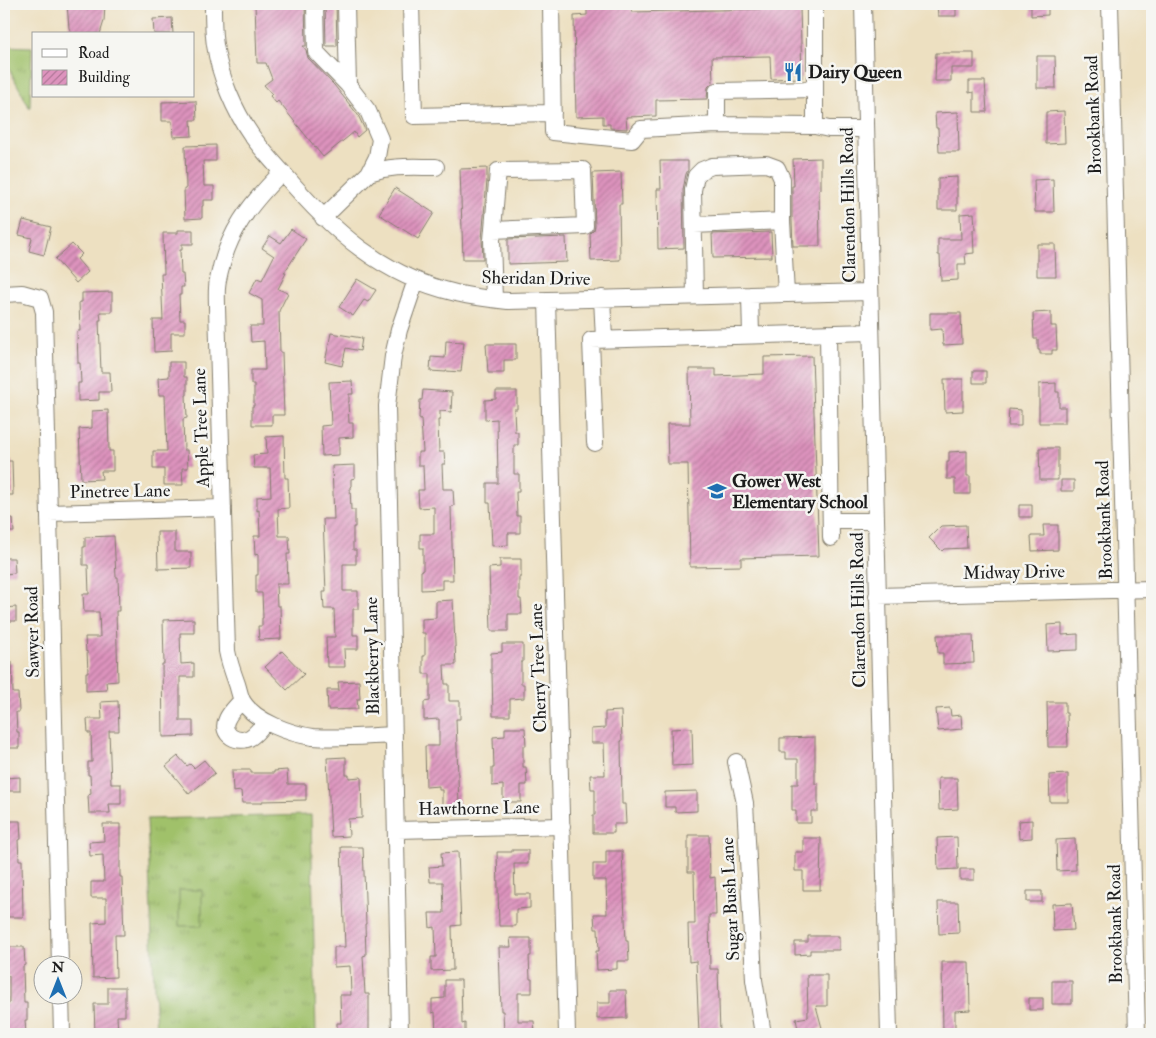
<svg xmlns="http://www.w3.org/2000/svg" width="1156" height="1038" font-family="'IM FELL Double Pica',serif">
  <defs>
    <pattern id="grass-tufts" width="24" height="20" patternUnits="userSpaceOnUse" patternTransform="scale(1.25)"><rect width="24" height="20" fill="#a0c16a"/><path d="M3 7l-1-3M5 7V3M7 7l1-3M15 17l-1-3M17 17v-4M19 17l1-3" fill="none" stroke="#89a55b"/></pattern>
    <pattern id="building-hatch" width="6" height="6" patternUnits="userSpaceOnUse" patternTransform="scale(1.25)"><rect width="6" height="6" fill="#dd93bd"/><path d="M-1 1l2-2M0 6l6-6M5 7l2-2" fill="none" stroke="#b27799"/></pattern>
  </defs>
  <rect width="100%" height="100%" fill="#f6f6f2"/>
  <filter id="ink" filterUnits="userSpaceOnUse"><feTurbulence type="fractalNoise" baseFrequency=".02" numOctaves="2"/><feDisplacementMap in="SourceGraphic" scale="10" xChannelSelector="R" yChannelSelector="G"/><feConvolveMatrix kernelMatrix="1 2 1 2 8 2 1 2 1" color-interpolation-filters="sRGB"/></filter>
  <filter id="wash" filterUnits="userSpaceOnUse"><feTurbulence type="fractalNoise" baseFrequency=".0096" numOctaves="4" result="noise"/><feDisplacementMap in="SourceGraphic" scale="20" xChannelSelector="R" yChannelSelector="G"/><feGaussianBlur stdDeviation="1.12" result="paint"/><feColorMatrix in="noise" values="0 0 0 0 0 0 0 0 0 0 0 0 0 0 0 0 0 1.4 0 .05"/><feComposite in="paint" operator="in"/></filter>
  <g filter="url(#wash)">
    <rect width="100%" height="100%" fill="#ede0c1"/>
    <path fill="url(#grass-tufts)" stroke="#5e6e43" d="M4,46L32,47L30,109L4,59Z
      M311,815L316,1034H156L147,819Z"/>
    <path fill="#a0c16a" stroke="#5e6e43" d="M179,890H202V926H179Z"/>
    <g id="blocks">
      <path fill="url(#building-hatch)" d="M67,4H105L104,21L100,34H72L69,28Z
        M255,4H305L306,46H303L306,50L308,58L334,85L358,115L365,130L357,137L354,132L323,157L278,101L276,103L270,96L272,94L264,85L272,79L266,63H257Z
        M325,4H336L337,46H326Z
        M587,4H631L632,12L800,8L802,78L771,79L770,56L712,57L713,82L708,87L707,99L656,100V116L626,117L627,129L610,128V124H603V116L576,117L574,16L587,15Z
        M937,4H956V16H938Z
        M1031,4H1048V15L1031,16Z
        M172,18L173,34H154L153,19Z
        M936,53H974V68H951V81H935Z
        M1037,56H1055L1056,88H1037Z
        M969,81H985L987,112H974V92L969,93Z
        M196,101L197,120H191L192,136L173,137L172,121H162V102Z
        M1064,111L1065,143L1046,144V112Z
        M958,112L959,152H939L938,128H936L935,113Z
        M216,145V161H203L204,186H214V200H203V206H202V218L185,219L184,189H186L185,146Z
        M821,158V189L819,190L820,246H793L792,221V186H794L793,159Z
        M660,161H688V170L686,174L683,190L684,248L658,249L657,189H661Z
        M487,168V180L482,239L483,259H463L460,169Z
        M621,172L622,204H619L620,260L591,261L590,234L594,230L595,226L593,173Z
        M957,177V210H938V178Z
        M1053,179L1054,212H1035L1034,180Z
        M395,188L434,213L418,239L379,214Z
        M974,213L975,229L973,230L974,253L965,254L966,264H958V280L941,281L940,255H938V239H961L960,214Z
        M23,220L51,227L44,255L29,251L32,238L19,235Z
        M291,229L306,239L284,273H286L278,289L288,293L279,311L280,352H282L284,415H272V425H252V406H254V384H251V370H265L264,341L251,342L250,326H263L262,300L249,293L257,278L262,280L274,256L262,248L270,236L281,243Z
        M178,230H193V244H182V250H180L181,274H183L184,287H181V295H179L180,320H185V333H171V351L154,352L153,320H163L161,274H164L163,233H178Z
        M771,232L772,257L713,258L712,234Z
        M566,237L567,262L508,264V239Z
        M72,244L82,254L77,259L88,272L76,283L55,259Z
        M1037,244H1055L1056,276H1037Z
        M357,279L376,290L368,302L364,300L353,316L339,307Z
        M112,292V312H100L101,320H99L101,372H110L111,392H99V400L78,401V383H81L80,363H78L77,331H80L79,302H82V293Z
        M1051,312V326H1056L1057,350H1052V354H1040V350H1038V339H1034L1033,313Z
        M930,313H961L962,344L943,345L942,329L930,330Z
        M331,333L362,338L360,351L346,348L342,366L325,362Z
        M446,341L464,342L461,372L446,371V372L430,371L431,357L445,358Z
        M486,344H516V360H504V373H488Z
        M812,356L819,556L741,558V566L690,567L688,464H668L667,424H690L689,369H716V376L764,374V357Z
        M169,362H184V377H187V395H186L187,418L183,419L184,450H187L188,468H182L183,485H164V469H153V451H167L165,395H159L158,378L169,377Z
        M973,371H986V383H973Z
        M944,379H963V411L945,412Z
        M352,381L353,394H349V402H348L349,423H353V437L339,438V455L322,456L321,426L331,425L329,382Z
        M1056,383V392H1059V407H1065V423H1039V384Z
        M423,390L452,392L451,412L440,411V420H438L439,452H444L445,464H442L443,489H453L454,506L451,507L453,580H442V589L421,590V571L423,570V548H420V534H434V507L419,508L418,490H424L423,465H418V452H423L421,419L419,418L420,400H422Z
        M496,391H517V409H514L515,432H518V445H514V474H519V492H516L517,516H520V533H508V545L492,546L490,503H487V483H498L497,419L485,420V400L496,399Z
        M1009,409L1021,410V426H1008Z
        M108,410L109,451H113V471H101L102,479L81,480L79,429L92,428V411Z
        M284,436L285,478H288L289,508L278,509L279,536H289L290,554H287L288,584H276L277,606H280L281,639L259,640L258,626H262V618H263L262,593H256V575H258V554L255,555L254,536H260L259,510L257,511V497L271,496L270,468H254L253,455L267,454L266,437Z
        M1039,448H1058V480H1040Z
        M967,451V476H970V494H955V479H947V462H949V452Z
        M4,461H12L13,495H4Z
        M355,465V478L351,479V486L350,487L351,510H355V527H353V550H356V564H343V591H358V609H353V635H358V649H344L345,667H327L326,637H335L334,609H324L323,592H326L323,519H334L332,466Z
        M1061,480H1074V491H1061Z
        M1019,505H1032V517H1019Z
        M13,518L14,532H4V519Z
        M966,525L967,548L944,549L942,551L929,538L941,526Z
        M1043,525H1058V550L1032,551L1031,536H1044Z
        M157,532H175V552H191V568L158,569Z
        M114,536L116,577H118L119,611H116L118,681L106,682L107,690L86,691V672H88L87,651L86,652L85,637H100L99,612H84L83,594H89L88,565H83V547H85V537Z
        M4,558H14L15,573L4,574Z
        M500,559H521V577H519V599H521L522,614H508V631H491L489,568L500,567Z
        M453,600L456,665H444L445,684H449V701H460V719H456L459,806H442V790H439V786L426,787L425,746H439V719L424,720V702L430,701V674H423V656H425V633H422V619L436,618V601Z
        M16,607V621H4V608Z
        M194,619V633H180L181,664L194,663V677H180V721H193V736L163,737L162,664H164L163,620Z
        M1062,624V635L1078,634V650L1048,651L1047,625Z
        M937,635H973L974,663L943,664V653H938Z
        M502,644H523V662H521V684H524V698L510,699V716H493L492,673H491V653L502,652Z
        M282,651L304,674L287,690L265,667Z
        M4,662H12L13,693H18L19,712H16L17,732H19V748H4Z
        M359,681L360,699H357L358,709L328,710L327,690H339L338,682Z
        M118,701L119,731H109L111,784H121V804H109L110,813H89L88,795L91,794L90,775H88V762H92L91,733H88L87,719H102L101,702Z
        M1047,702H1065V713H1067L1068,747H1048Z
        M950,708L951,716L961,715L962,729L938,731L936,709Z
        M621,711L622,741H621L622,804H625L626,824H614V833H593V815H595V789H591L590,775H605L604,743H591V729L605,728V712Z
        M505,728H525L526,746H523V767H526L527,785H521V802H503V785L492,786V768H494L493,737L505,736Z
        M692,728L693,765L672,766L671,729Z
        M815,737V784H818V811H811V823H796V810H792V784H798V759H786V752H780V738Z
        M178,756L187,766L190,764L194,768L204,760L215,773L189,794L166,766Z
        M346,757V775H349V778L361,777L362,818L348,819L349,836L331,837L327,758Z
        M232,770H251V773H274V771L287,770L288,784H306V800L262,801V803H242L241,791L233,792Z
        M1068,774V802H1050L1049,775Z
        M20,777V791H4V778Z
        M938,778H957L958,809L939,810Z
        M697,791V811L675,812V807H665V792Z
        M1032,820V838L1019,839L1018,821Z
        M4,821H20L21,839L18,840L19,860H22L23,917H4Z
        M103,824H120V877H122L124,935H115L116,977L93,978L92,923L106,922V898H91V882H104L103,855L90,856L89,842L104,841Z
        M688,835H709L710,878L715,877L716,915H709L710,969H718L720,1034H699L696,961L689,962L688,924H695L694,872H688Z
        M957,837L958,869L938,870L937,838Z
        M803,838H821L820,890H803V871H795V852H803Z
        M1075,839L1076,870L1057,871L1056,840Z
        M341,847H363L366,924H365L366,955L363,956L365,994H369V1034H337V1023H341L340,995H351L350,966L334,967V947H345Z
        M512,850H528V864H514L515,894H530V908L516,909V926H499L497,852H512Z
        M606,851H622L626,941H628L629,961H617V969L597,970L596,951H599L598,929H595L594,914H607L606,880H593V864H606Z
        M458,852L461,925L452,926L453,970L431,971V957H436L435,927L430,928L429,913H444L443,882H430L429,867L442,866L441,853Z
        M960,869H974V880H960Z
        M1027,891H1042V902H1027Z
        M938,902H958L959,933L939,934Z
        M1072,903L1074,930L1053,931L1052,904Z
        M808,936H839V950H810V954L795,955V942H808Z
        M510,938H531V956H529L530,979H532V993H518V1021H534L535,1034H504L503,1011H501L499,947H511Z
        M4,947H24L25,965L23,966L24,1003H27V1020H25L26,1034H4V1004H9V976H4Z
        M942,962H969L970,1010L955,1011V1034H943Z
        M807,975H827V1006H816L822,1028L818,1029L819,1034H799L796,1019L808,1017Z
        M445,980H461L462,1024L465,1023V1034H436L435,1012L432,1013V999L445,998Z
        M1052,981H1072V1004H1052Z
        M108,987H125V1016H117L118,1034H95L94,1004H108Z
        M610,990H626L627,1018L597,1019V1003H610Z
        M1029,998H1043V1010H1029Z"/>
    </g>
  </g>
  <g filter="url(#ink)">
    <use href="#blocks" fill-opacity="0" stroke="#847e6e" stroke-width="1"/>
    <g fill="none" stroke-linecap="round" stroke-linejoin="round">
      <g stroke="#847e6e" stroke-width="18">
        <path id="minor" d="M213,4C213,18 213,32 215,45C220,77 234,110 252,136C262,150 273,162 284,174C331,230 382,276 456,293C473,297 490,299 508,301L870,292
          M315,4L316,52L348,85
          M411,4L414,116L553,113
          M551,4L553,132L632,140L641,129L717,125L815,126L829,129H866
          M815,4V89
          M863,4L889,1034
          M1110,4L1137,1034
          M717,125V91L815,89V126
          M282,172C249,205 227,233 218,280C216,289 217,298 217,307L227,651C229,662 233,673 237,684C239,690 240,697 243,702C256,722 291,734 313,737C340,739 368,736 394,735
          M369,173C393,165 411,167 436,167
          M323,218L369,173L377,157L380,139L368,111L348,85L346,4
          M694,225L782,221
          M493,230L585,226L583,170L498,171L492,240L494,299
          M4,294L22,293L40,298L44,312L60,966
          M750,295L751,335
          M695,296L693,190L696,176L702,170L712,166L766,164L777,168L782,179V221L786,294
          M602,298L604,339
          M547,300L567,1034
          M828,333L831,538
          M595,443L591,340L871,332
          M49,513L223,508
          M831,521H875
          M877,596L1152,589
          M242,700C237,706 230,712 227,719C219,735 239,745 251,737C257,733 261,727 265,722
          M736,762L745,803L751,915L754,980L763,1034
          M397,830L562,826
          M61,996L62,1034
          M400,1034L387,406L393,356L399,330L416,280"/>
      </g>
      <use href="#minor" stroke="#fff" stroke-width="16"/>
    </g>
  </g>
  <defs>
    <g id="restaurant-bare" transform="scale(1.5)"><path d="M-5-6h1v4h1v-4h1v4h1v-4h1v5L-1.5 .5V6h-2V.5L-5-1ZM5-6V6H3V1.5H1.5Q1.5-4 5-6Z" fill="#1f6fb2" stroke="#f6f6f2" stroke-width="2.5" paint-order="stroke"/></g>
    <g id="school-bare" transform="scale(1.5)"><path d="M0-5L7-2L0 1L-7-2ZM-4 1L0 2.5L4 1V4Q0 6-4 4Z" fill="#1f6fb2" stroke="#f6f6f2" stroke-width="2.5" paint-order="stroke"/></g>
  </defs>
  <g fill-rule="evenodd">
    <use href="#restaurant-bare" x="793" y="72"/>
    <use href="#school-bare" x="717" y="491"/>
  </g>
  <g text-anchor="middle" stroke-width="5" stroke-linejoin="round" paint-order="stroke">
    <g font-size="18" font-weight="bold" fill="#1c1c1c" stroke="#f6f6f2" text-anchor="start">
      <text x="808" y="78">Dairy Queen</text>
      <text x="732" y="487">Gower West<tspan x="732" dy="21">Elementary School</tspan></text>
    </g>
    <g font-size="18" fill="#1c1c1c" stroke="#f6f6f2">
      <text transform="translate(1093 115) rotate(-92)" y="6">Brookbank Road</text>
      <text transform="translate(848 205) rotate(-91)" y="6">Clarendon Hills Road</text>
      <text transform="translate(536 278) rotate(1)" y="6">Sheridan Drive</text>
      <text transform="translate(201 428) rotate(-92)" y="6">Apple Tree Lane</text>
      <text transform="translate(120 491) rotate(-1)" y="6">Pinetree Lane</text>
      <text transform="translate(1104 520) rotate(-92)" y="6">Brookbank Road</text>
      <text transform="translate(1014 572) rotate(-1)" y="6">Midway Drive</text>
      <text transform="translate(858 610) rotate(-91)" y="6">Clarendon Hills Road</text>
      <text transform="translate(32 632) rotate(-91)" y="6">Sawyer Road</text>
      <text transform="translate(372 656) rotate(-91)" y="6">Blackberry Lane</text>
      <text transform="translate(538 668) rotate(-92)" y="6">Cherry Tree Lane</text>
      <text transform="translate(479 808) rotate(-1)" y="6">Hawthorne Lane</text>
      <text transform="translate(730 899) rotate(-93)" y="6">Sugar Bush Lane</text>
      <text transform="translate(1115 924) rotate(-91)" y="6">Brookbank Road</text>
    </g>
  </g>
  <rect width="1156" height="1038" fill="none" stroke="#f6f6f2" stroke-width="20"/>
  <rect x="32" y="32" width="162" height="65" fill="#f6f6f2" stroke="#9f9f9c"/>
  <rect x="42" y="49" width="25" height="8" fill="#ffffff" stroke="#9f9f9c"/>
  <text x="78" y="58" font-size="15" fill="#1c1c1c">Road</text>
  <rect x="42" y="70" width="25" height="15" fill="url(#building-hatch)" stroke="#9f9f9c"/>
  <text x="78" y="82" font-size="15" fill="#1c1c1c">Building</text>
  <g transform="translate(58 980)"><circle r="24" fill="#f6f6f2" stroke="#9f9f9c"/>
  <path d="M0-4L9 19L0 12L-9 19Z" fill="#1f6fb2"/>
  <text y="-8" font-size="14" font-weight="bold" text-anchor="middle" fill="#1c1c1c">N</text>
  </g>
</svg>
